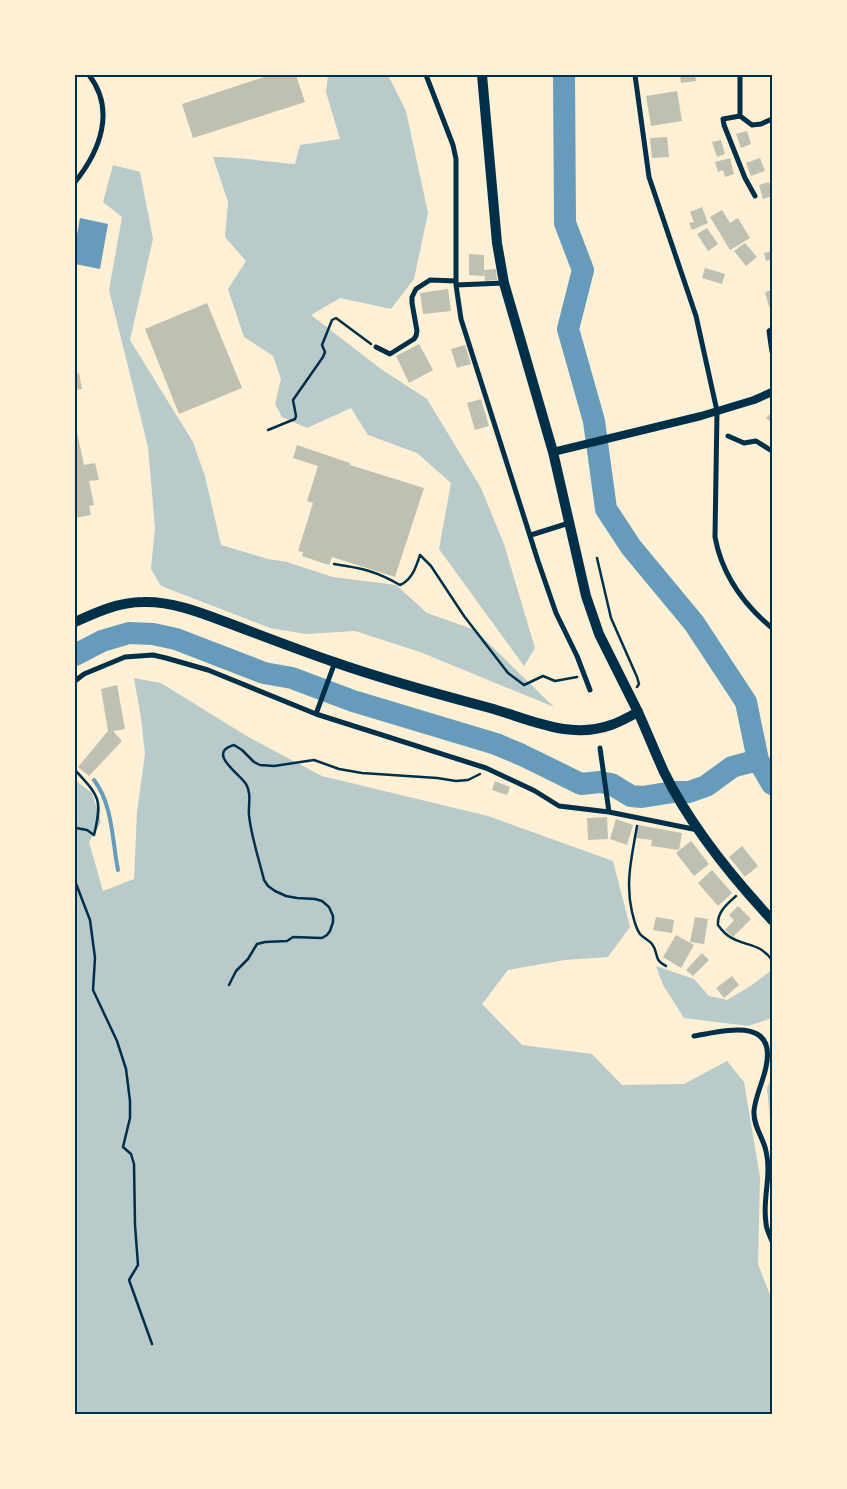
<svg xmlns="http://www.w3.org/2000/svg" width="847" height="1489" font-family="'Fira Sans Condensed',sans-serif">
  <rect width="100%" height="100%" fill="#fdf0d5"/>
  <path fill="#b9caca" d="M328,75H388L406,111L428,213L414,279L391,309L340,298L311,315L381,369L427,399L481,488L504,544L535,648L524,666L439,549L451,483L417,453L368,435L351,408L307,428L282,417L275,404L281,379L273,356L244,337L228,289L246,261L225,237L228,202L213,157C241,157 267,162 295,164L300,145L340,139L326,92Z
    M113,165L140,172L153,239L130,340L193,442L205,476L221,545L268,559L287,562L333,577L396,585L427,613L475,630L554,707L420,652L355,631L306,634L270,628L161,586L151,569L155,527L148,447L109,290L122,217L103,202Z
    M134,678L161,683L250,738L322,776L488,816L613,861L630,927L608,957L565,960L508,970L482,1004L522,1045L592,1054L622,1085L684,1084L727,1061L744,1082L760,1177L758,1264L770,1295L772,1297V1414H75V780L92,793L101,822L89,842L103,891L134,879L137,812L145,754L141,718Z
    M656,966L694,979L709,996L727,1000L749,987L772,970V1018L748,1026L684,1018L663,985Z
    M772,1077V1118L770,1119L767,1088Z"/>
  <path fill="#669bbc" d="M80,218L108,224L100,269L75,264V246Z"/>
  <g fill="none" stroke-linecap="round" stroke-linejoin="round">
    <path stroke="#669bbc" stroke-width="4" d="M94,780C113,805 112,840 118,870"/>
    <path stroke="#669bbc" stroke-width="22" d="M564,75L565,223L583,270L568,329L594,421L606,509L631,547L694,623L746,702L758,760L772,784
      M75,655L102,641L129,633L153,634L176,639L264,673L292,678L353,701L496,744L522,755L581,784L600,782L611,784L631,796L642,797L673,792H689L706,786L732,767L758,760"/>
  </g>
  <path fill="#bec0b2" d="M270,75H296L305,102L193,138L182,104Z
    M680,75H695L696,81L681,83Z
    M677,91L682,121L651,126L646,96Z
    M747,131L751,144L741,148L736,134Z
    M667,137L669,157L652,158L650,138Z
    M721,140L725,154L717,157L712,142Z
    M730,158L734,174L725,177L723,170L718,172L715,162Z
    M760,158L765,171L751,176L746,163Z
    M769,182L772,196L763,199L759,185Z
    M702,207L708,223L692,230L689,223L694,222L690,212Z
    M722,210L730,223L738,218L750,238L730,250L710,217Z
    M707,228L718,244L708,251L697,234Z
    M745,243L757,257L746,266L734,251Z
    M772,251V259L766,261L764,253Z
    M469,254L484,255V276L469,275Z
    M705,268L725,274L722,284L702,278Z
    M496,269L497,280L485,281L484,270Z
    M448,289L451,311L423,314L420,293Z
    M772,290V306L769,307L765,292Z
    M207,303L242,388L179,414L145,329Z
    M419,344L433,370L409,383L396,356Z
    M465,345L471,364L457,368L451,349Z
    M79,373L82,389L75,390V374Z
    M481,399L489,426L475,430L467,403Z
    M772,412V423L766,418Z
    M75,423L84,465L95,463L99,480L89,481L94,505L89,506L91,515L75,518Z
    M297,445L350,463V465L424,488L395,577L332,557L329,565L302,556L303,552L298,551L313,503L307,501L318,466L293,458Z
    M117,685L125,729L113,731L122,741L89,776L78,767L108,731L101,689Z
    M495,781L510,787L507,795L492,790Z
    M607,817L608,839L588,840L587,818Z
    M616,819L633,825L627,845L610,839Z
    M638,825L682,833L679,850L651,846L652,840L636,838Z
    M691,841L709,864L694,876L676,853Z
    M742,846L758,866L745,877L729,857Z
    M712,870L732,893L718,906L698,883Z
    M738,906L751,919L733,937L725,930L734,920L729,915Z
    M656,917L674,920L672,933L653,930Z
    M695,917L708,919L704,944L690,942Z
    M676,935L694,945L681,968L663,957Z
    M702,953L709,960L693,976L686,970Z
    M732,976L739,985L724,998L716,988Z"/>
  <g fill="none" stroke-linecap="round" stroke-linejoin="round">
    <path stroke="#003049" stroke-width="2.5" d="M268,430L295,419L296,416L293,400L323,357L325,352L322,345L332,320L336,318L371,344
      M597,558L611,618L637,677L639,684L637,687
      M334,564C361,568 376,571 400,585C412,580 416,567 420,555L431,566L464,616L508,673L524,685L543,676L555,681L577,677
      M75,770C99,796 103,799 94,835L87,830L76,828L75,830
      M637,826C632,856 625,882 632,912C634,919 635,927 640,934C643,938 649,940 652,944C659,953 653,960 666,966
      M75,881L90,920L95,958L93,990L117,1041L126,1069L130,1101V1118L123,1147L131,1154L134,1164L135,1225L138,1265L129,1280L152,1344
      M736,896C727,904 717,912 718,925C735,950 757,938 772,960
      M229,985L236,971L248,959L257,944L265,942L287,941L293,937L322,938L327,935L330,931L333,922V916L329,907L322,901L315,899L297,898L286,896L275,891L268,886L264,880C259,859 251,836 249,815C248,805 252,794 246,784C240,774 206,753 234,745L242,750L254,762L260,765L274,766L314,760L339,769L362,773L437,778L456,781L468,780L480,774"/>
    <path stroke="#003049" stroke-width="5" d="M426,75L453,145L456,159V285L461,319L538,561L556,613L577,656L590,690
      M635,75L649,177L696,316L717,411L715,537C722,575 743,604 772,628
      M740,75V116L723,119L724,125L745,178L755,196
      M740,116L752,125L761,124L772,119
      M75,182C100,151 116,110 89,75
      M456,285L504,283
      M772,329L769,331L772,352
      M376,347L390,354L414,339L416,336L417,331L412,303V297L416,289L430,280L456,281
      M728,436L744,443L756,441L772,451
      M531,535L569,523
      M75,681L84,674L125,657L153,655L166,658L208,670L316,714L486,768L535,791L559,806L609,812L698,830
      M316,714L335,662
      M600,748L609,812
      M694,1036C725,1031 777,1016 766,1067C763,1082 755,1097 754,1111C753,1126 763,1137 766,1151C772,1175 762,1200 766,1223C766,1229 770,1236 772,1241"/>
    <path stroke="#003049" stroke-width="8" d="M553,452L701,416L754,400L772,392"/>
    <path stroke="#003049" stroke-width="10" d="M482,75L497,243L504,283L553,452L586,596L599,634L638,712"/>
    <path stroke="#003049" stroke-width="10" d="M75,622C97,612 119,602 143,602C173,601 204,614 231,624C265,637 299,650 334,662C385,680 437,694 490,708C529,719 569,740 611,725C620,722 629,717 638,712C647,732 655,752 664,772C690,825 732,877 772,920"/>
  </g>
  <rect width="847" height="1489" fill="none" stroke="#fdf0d5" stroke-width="152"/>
  <rect x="76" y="76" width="695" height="1337" fill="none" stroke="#003049" stroke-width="2"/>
</svg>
